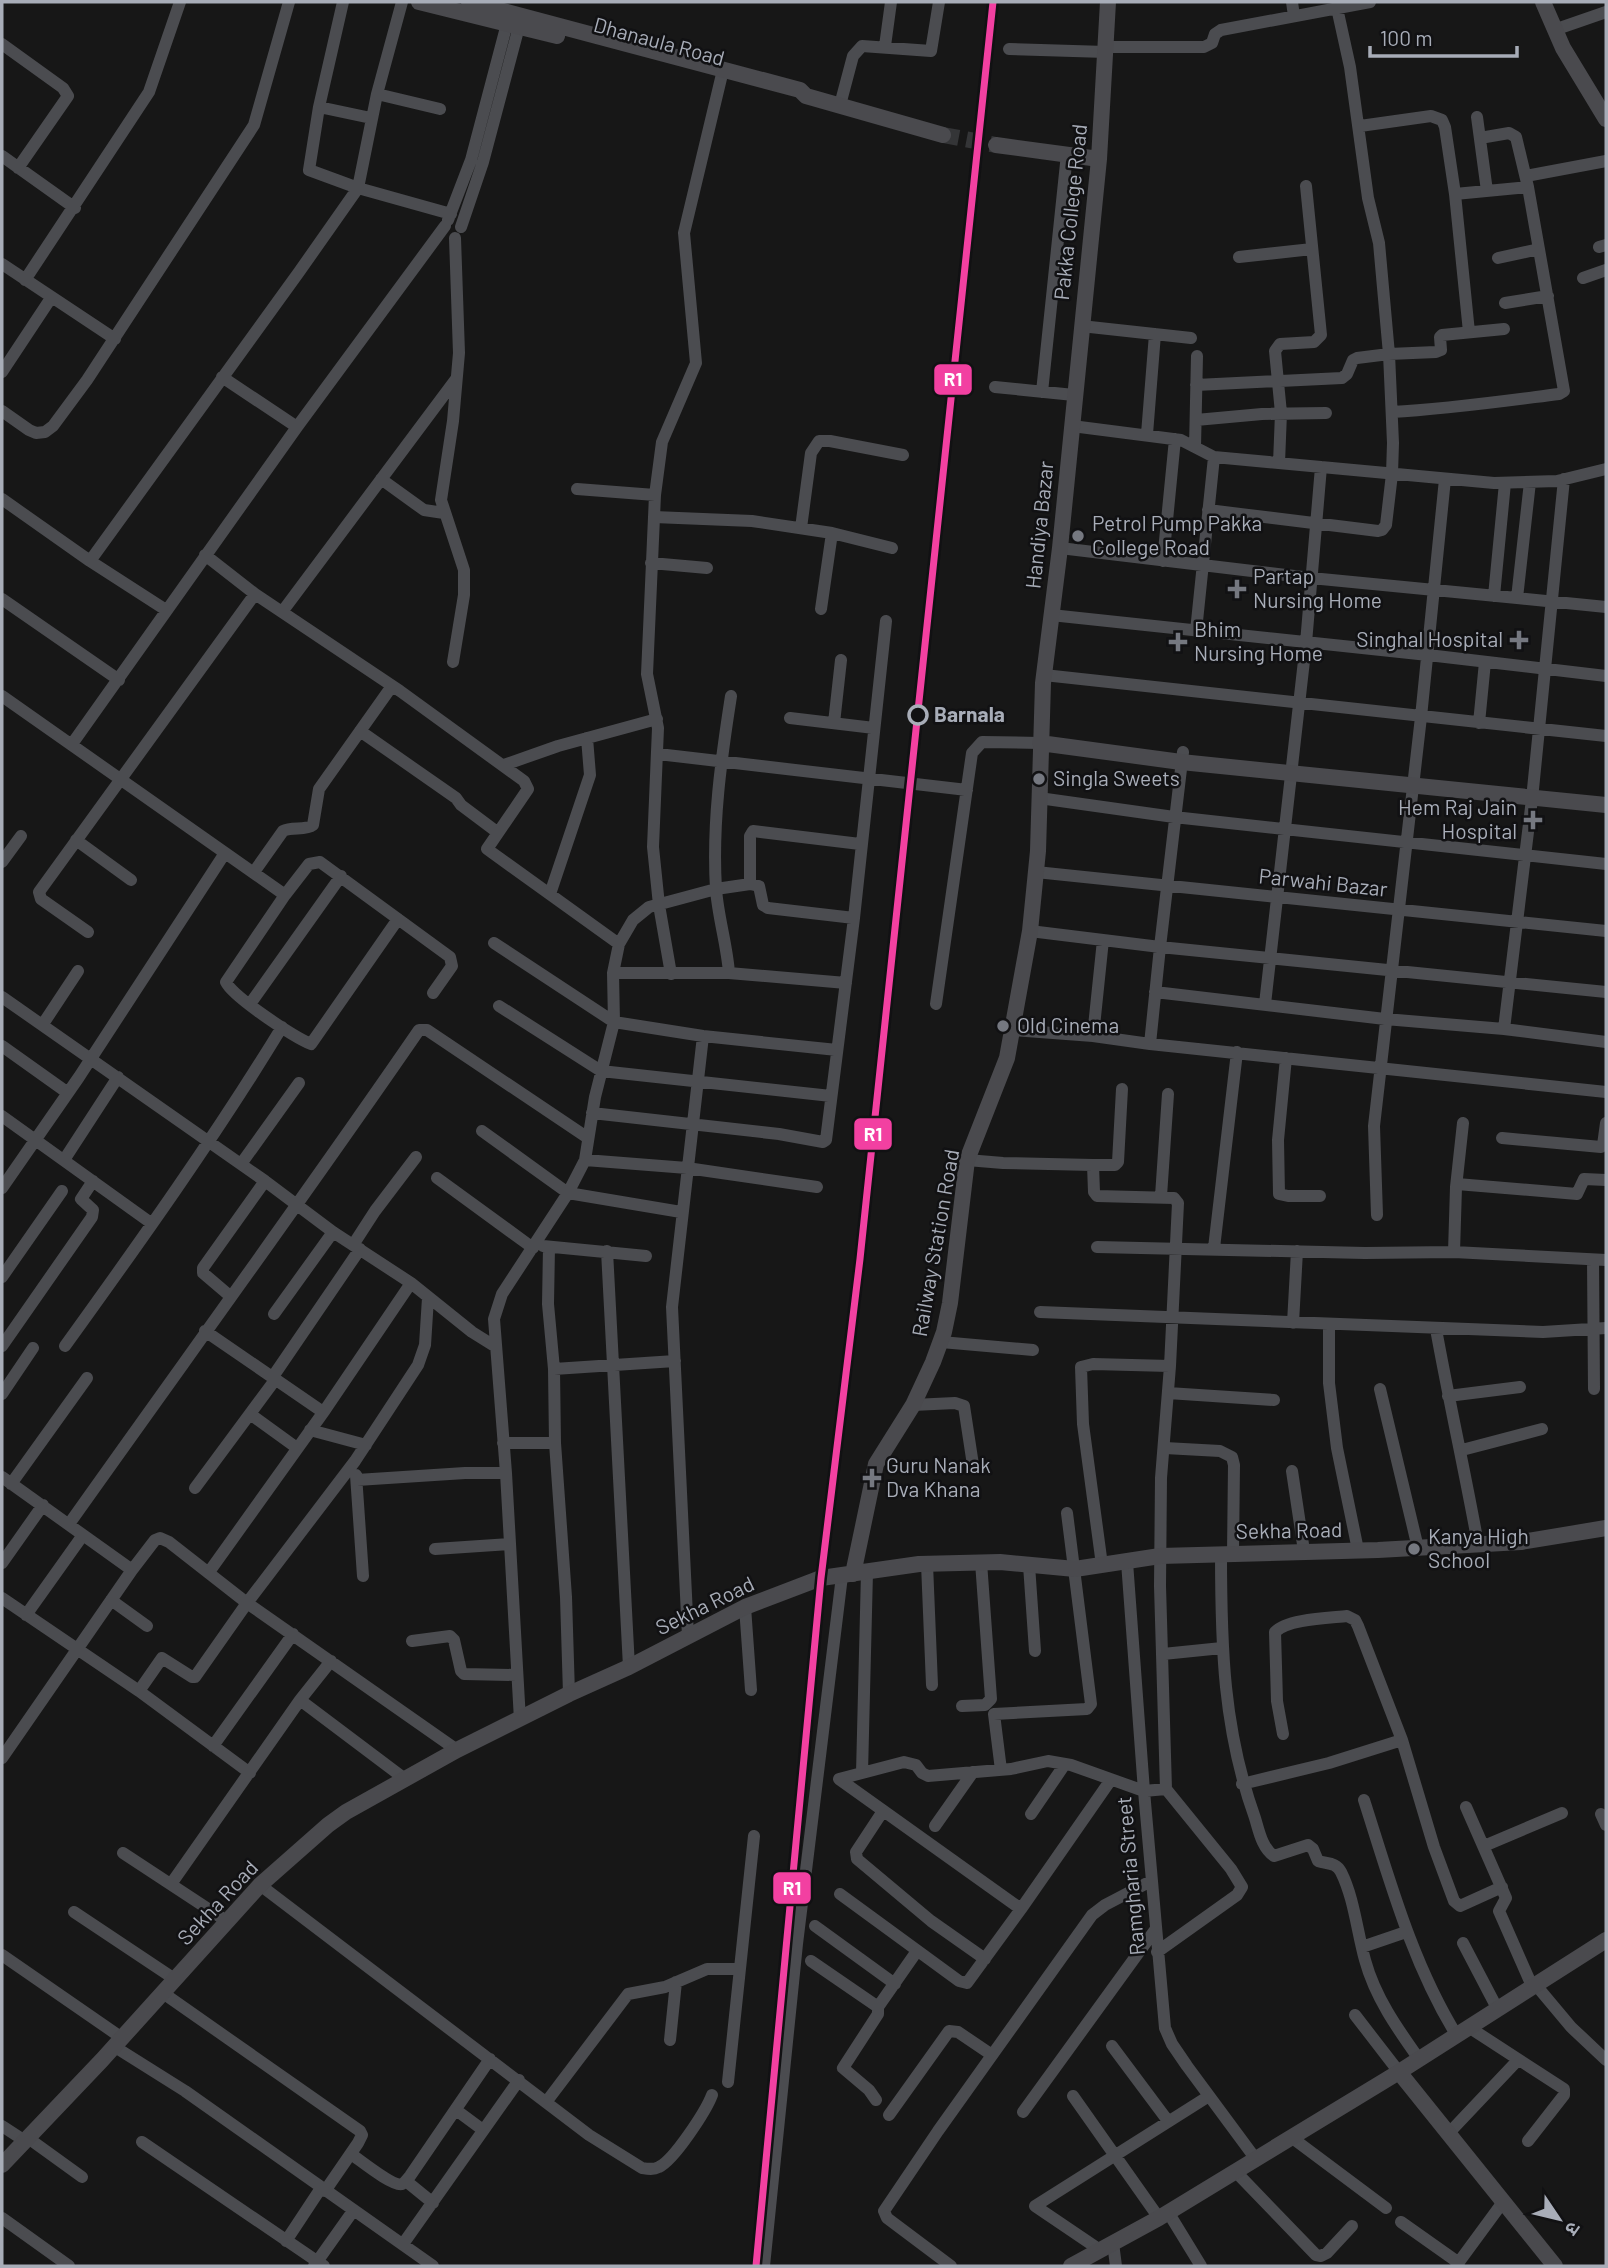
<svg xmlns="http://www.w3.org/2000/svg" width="1608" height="2268" font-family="Barlow,'Noto Sans Devanagari',sans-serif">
  <rect width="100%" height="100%" fill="#171717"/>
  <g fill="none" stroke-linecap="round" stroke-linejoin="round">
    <path stroke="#343537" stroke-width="16" stroke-dasharray="16 8" stroke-linecap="butt" d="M943,135L996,145"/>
    <path stroke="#4b4c50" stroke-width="12" d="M343,2L319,107L309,170L358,188L451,214
      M1292,2L1294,16
      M1554,30L1606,12
      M2,44L63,88L68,96L18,168
      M885,46L891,2
      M1106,47H1204L1212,43L1215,34L1221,30L1370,2
      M1009,49L1106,52
      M377,94L440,109
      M840,105L853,56L862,46L931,51L939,2
      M319,107L371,118
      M1477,117L1487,191
      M1360,126L1431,116L1442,120L1445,127L1455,194L1469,332
      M2,156L75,208
      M1526,176L1606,161
      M1455,194L1528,187
      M448,220L471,160L509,16
      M461,227L483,162L521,19
      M1599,247L1606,245
      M1239,257L1312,249
      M1498,258L1539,249
      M2,264L115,339
      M1583,278L1606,270
      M25,280L149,92L180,2
      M1505,303L1548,296
      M1081,326L1191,338
      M2,372L51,298
      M222,377L297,427
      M1196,385L1342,378L1347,374L1353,360L1357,358L1389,354L1436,352L1441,350L1440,337L1442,335L1504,329
      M995,387L1074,395
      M1042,392L1067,154
      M2,411L29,430L36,433L45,432L53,426L87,380L254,125L289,2
      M1392,412C1448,409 1504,401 1559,394L1564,391L1528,187L1516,137L1509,133L1480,138
      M1196,420L1262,414L1326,413
      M1072,426L1181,440L1214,457L1494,483L1557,481L1606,469
      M1147,434L1155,334
      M1195,447L1197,356
      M1279,463L1281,413L1275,351L1280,344L1314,342L1321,335L1306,186
      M381,479L424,510L444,513
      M577,489L655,495
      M2,499L90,561L166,610
      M1208,510L1378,531L1382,530L1386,525L1392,474L1393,443L1389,354L1379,243L1368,198L1350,67L1337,8
      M654,517L752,521L832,533L892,548
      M801,528L811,453L819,441H830L903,455
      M1060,548L1311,578L1517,598L1530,482
      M205,555L255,594L400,691L524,781L528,789L487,849L619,944
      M90,561L299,272L358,188L377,94L402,2
      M1163,561L1175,439
      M651,563L707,568
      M1494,596L1505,483
      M1517,598L1606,607
      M2,599L119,680
      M821,609L832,533
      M282,612L456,379
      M1051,615L1428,655L1606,676
      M1196,631L1214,457
      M453,662L464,595V570L441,500L453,421L459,353L455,238
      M1044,675L1606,736
      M2,696L285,895
      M790,718L874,728
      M834,723L841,660
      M1479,723L1485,662
      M360,731L456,798L461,805L497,832
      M72,744L297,427L445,226
      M658,754L967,790
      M504,765L558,746L657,719
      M1039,798L1174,817L1606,864
      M76,840L131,880
      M2,862L21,836
      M254,872L283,831C292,826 305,831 313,825L319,789L392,686
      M1036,872L1606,931
      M750,884V836L753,831L860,844
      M550,894L590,775L587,738
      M398,919L311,1044C294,1037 233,997 226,982L285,895L309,864L320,862L450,957L452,966L433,993
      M1030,931L1160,947L1183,752
      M88,932L41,899L39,892L255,594
      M494,943L614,1022L703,1036L837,1050
      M613,973H729L846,983
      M729,973C727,945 718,917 716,889C712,824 721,760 731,696
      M671,974L659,905L653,847L658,728L647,674L655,495L662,442L696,363L684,233L723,70
      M1155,992L1385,1019L1504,1029L1606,1042
      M2,997L265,1181L333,1232L411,1283L472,1332L496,1347
      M250,1004L341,876
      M936,1004L972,753L982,742L1040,743
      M1265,1004L1306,643L1321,467
      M499,1006L601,1071L831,1096
      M43,1024L78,971
      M1504,1029L1532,799L1564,479
      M1013,1030L1093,1036L1103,940
      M1093,1036L1150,1044L1606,1092
      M1150,1044L1160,947L1606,992
      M2,1046L68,1093
      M1286,1058L1278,1140L1279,1194L1288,1196H1320
      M592,1113L779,1134L823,1142L826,1140L854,918L886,621
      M2,1116L151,1223
      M482,1131L568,1193L681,1212
      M1502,1138L1601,1147L1603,1145L1606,1123
      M64,1160L118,1077
      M585,1160L687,1168L817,1187
      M967,1160L1003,1163L1093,1165L1094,1192L1097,1196L1174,1198L1178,1203L1170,1366L1161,1478L1160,1586L1166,1789L1231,1869L1242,1887L1237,1895L1157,1952
      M241,1164L299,1083
      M1093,1165H1115L1118,1162L1122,1089
      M437,1178L533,1248
      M1457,1184L1577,1194L1584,1179L1606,1180
      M2,1188L79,1077L225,853
      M1161,1196L1168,1094
      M1377,1215L1374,1126L1421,717L1445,479
      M353,1245L375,1211L416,1157
      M543,1246L646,1256
      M549,1247L548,1304L554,1369L555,1443L566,1597L569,1694
      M1097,1247L1365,1253L1454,1252L1606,1260
      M1214,1248L1237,1052
      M607,1251L629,1667
      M1454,1252L1456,1187L1463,1123
      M1593,1260L1594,1389
      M2,1277L62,1191
      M230,1296L203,1273V1268L265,1181
      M1040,1312L1543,1332L1606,1328
      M274,1314L333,1232
      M1293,1323L1297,1251
      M1329,1325V1383L1337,1448L1358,1550
      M1436,1329C1449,1401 1465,1472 1478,1544
      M205,1331L323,1412
      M941,1342L1033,1350
      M2,1346L92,1217L93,1210L81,1199L93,1181
      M65,1346C140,1242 215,1137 282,1027
      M554,1369L675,1361
      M272,1378L360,1249
      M1380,1389L1418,1548
      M1168,1393L1274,1400
      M2,1394L33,1348
      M1448,1396L1520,1387
      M913,1405L955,1403L964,1406L973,1465
      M250,1414L297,1448
      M310,1430L366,1445
      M503,1443H555
      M1165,1448L1220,1451L1232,1457L1234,1465L1233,1553
      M1462,1450L1542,1429
      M1292,1471L1304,1551
      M356,1475L363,1576
      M2,1477L132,1570
      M357,1480L465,1473H506
      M11,1484L87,1378
      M195,1488L275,1380
      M69,1524C186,1359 305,1196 419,1030H427L588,1138
      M435,1549L510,1544
      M1221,1553C1221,1646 1223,1729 1255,1818C1259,1831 1262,1848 1274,1856L1308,1845L1313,1849L1318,1861C1327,1864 1336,1862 1341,1872C1354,1898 1357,1931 1365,1960C1375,1997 1397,2028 1419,2059
      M1127,1562L1144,1791L1165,2028L1172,2044L1187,2066L1255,2158
      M2,1563L43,1505
      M927,1564L932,1685
      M1029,1565L1035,1651
      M1102,1565L1083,1424L1081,1367L1093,1364L1170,1366
      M209,1572L325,1410L411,1283
      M2,1598L139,1691L250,1773
      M111,1600L147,1626
      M745,1607L751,1690
      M26,1615L83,1535
      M688,1636L672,1307L703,1036
      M412,1641L450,1636L454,1640L461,1671L464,1674L516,1675
      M1163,1654L1222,1648
      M139,1691L162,1658L192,1677H195L247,1603L355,1461L418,1365L425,1345L428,1298
      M300,1700L405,1779
      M962,1706L985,1705L991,1699L981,1562
      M520,1720L506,1473L494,1319L502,1294L568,1193L585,1160L595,1097L614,1022L613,973L619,944L633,920L649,907L716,889L750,884L759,886L763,905L768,908L854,918
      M1283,1734L1277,1701L1275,1632C1287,1619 1329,1618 1347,1616L1355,1620L1358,1626L1402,1740L1434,1847L1454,1901L1460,1906L1502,1887
      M213,1746L293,1634
      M2,1758L132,1570L155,1540L160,1538L169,1542L247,1603L457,1750
      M1001,1770L994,1714L1087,1709L1091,1704L1067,1513
      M862,1773L867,1572
      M1242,1784L1329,1763L1402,1740
      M1364,1800C1390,1881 1412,1963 1457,2036
      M1466,1807L1506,1898L1499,1911L1532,1986
      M883,1811L856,1852L857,1859L931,1921L985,1959
      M1031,1814L1065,1764
      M1601,1814L1606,1825
      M935,1826L973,1772
      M1484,1846L1562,1813
      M123,1853L228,1922
      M171,1884L300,1700L331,1661
      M260,1885L589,2135L642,2168C648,2169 653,2170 659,2167C674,2160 706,2111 712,2095
      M840,1894L959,1981L967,1983L1021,1909L1110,1781
      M1021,1909L839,1779L904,1762L916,1765L922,1773L928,1776L1011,1769L1048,1761L1071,1765L1144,1791L1166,1789
      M74,1912L176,1980
      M815,1926L895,1984
      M1463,1943L1497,2008
      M1362,1947L1406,1932
      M2,1955L122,2038
      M811,1961L878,2007L917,1951
      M1535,1984L1571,2027L1606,2060
      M163,1993L360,2131L362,2135L358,2143L325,2191
      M1355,2015L1399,2072
      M1470,2028L1564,2089V2095L1528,2141
      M670,2040L676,1982
      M1112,2046L1168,2121
      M115,2047L185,2091L433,2266
      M728,2082L754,1836
      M1073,2096L1159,2218
      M876,2100L869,2090L843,2068L878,2014V2007
      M547,2101L628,1994L665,1987L707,1969H740
      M456,2110L483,2130
      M1023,2112L1155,1930
      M889,2115L949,2031L958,2032L992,2055
      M2,2126L25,2141
      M1448,2134L1518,2060
      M1291,2137L1386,2208
      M28,2138L82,2177
      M142,2142L324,2266
      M351,2154C360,2160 393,2187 402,2184C405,2183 408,2178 410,2176L490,2059
      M1235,2171L1316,2255L1321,2256L1327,2253L1352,2226
      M406,2181L433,2203
      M1168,2212L1201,2266
      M2,2218L69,2266
      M1401,2222L1459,2263
      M286,2241L321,2188
      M1113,2243L1116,2266
      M403,2244L519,2080
      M1100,2250L1035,2206L1209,2096
      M314,2266L353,2211
      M764,2266L797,1944L842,1576
      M951,2266L887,2218L884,2211L938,2131L1092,1915L1105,1905L1151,1881
      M1456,2266L1503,2202"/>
    <path stroke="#4a4a4e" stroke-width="16" d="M419,2L557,36
      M469,2L800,90L806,96L943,135
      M1543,2L1563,48L1606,119
      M996,145L1099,159
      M1040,743L1181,762L1606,805
      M853,1574L876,1464L913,1405L933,1362L944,1332L950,1303L967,1160L1007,1058L1030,931L1038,851L1043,683L1060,548L1099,159L1108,2
      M1399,2072L1555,2266
      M2,2165L102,2060L260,1885L328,1825L346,1812L457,1750L569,1694L629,1667L745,1607L821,1578L919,1564L1000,1562L1075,1569L1160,1556L1378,1550L1521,1542L1606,1528
      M1071,2266L1159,2218L1399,2072L1606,1940"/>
    <g stroke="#111113" stroke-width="12">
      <path id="rail-1" d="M756,2266L821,1578L860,1259L993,2"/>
    </g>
    <use href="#rail-1" stroke="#f240a1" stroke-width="7"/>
  </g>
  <g fill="#757880" stroke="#111113" stroke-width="2.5">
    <circle cx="1078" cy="536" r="7"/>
    <path d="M1233.5 578.5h7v7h7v7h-7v7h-7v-7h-7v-7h7z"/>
    <path d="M1515.5 629.5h7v7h7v7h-7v7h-7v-7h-7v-7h7z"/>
    <path d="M1174.5 631.5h7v7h7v7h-7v7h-7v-7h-7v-7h7z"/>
    <circle cx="1039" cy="779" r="7"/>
    <path d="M1529.5 809.5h7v7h7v7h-7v7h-7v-7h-7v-7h7z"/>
    <circle cx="1003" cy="1026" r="7"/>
    <path d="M868.5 1467.5h7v7h7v7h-7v7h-7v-7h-7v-7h7z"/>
    <circle cx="1414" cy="1549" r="7"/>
  </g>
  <circle fill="#111113" stroke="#a8adb8" stroke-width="3.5" cx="918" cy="715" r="9"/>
  <g text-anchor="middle" stroke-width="5" stroke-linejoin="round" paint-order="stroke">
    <g font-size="21" fill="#a8adb8" stroke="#111113">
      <text transform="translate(659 42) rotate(15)" y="7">Dhanaula Road</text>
      <text transform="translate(1071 212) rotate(-84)" y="7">Pakka College Road</text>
      <text transform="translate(1040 525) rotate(-84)" y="7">Handiya Bazar</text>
      <text transform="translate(1323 883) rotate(6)" y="7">Parwahi Bazar</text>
      <text transform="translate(936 1243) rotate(-80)" y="7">Railway Station Road</text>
      <text transform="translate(1289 1531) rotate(-1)" y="7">Sekha Road</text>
      <text transform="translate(705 1606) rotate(-26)" y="7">Sekha Road</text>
      <text transform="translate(1131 1876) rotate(-95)" y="7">Ramgharia Street</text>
      <text transform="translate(218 1903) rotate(-47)" y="7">Sekha Road</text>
    </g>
    <g font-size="21" fill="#a8adb8" stroke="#111113" text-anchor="start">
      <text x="1092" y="531">Petrol Pump Pakka<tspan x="1092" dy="24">College Road</tspan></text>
      <text x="1253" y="584">Partap<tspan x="1253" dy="24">Nursing Home</tspan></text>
      <text x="1194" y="637">Bhim<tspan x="1194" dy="24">Nursing Home</tspan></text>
      <text x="1503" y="647" text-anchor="end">Singhal Hospital</text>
      <text x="1053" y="786">Singla Sweets</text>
      <text x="1517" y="815" text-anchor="end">Hem Raj Jain<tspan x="1517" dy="24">Hospital</tspan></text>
      <text x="1017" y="1033">Old Cinema</text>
      <text x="886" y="1473">Guru Nanak<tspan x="886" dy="24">Dva Khana</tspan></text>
      <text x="1428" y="1544">Kanya High<tspan x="1428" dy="24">School</tspan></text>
    </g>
    <g font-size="21" font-weight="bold" fill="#a8adb8" stroke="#111113" text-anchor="start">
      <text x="934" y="722">Barnala</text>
    </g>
  </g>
  <g stroke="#111113" stroke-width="2.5">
    <rect x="933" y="363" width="40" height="33" rx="7" fill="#f240a1"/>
    <rect x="853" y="1117" width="40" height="34" rx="7" fill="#f240a1"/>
    <rect x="772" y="1871" width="40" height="34" rx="7" fill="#f240a1"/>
  </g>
  <g font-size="19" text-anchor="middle" font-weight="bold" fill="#fff">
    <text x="953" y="386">R1</text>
    <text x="873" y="1141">R1</text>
    <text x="792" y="1895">R1</text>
  </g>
  <rect width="1608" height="2268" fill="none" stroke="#a8adb8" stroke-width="7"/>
  <g transform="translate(1559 2219) rotate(125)" stroke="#111113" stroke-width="5" paint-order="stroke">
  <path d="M0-5L12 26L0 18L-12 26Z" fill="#a8adb8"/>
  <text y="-10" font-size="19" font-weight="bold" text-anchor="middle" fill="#a8adb8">उ</text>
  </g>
  <path d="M1370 46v10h147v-10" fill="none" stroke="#a8adb8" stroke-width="3.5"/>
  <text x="1380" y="46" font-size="21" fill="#a8adb8" stroke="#111113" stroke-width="5" paint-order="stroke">100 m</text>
</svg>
